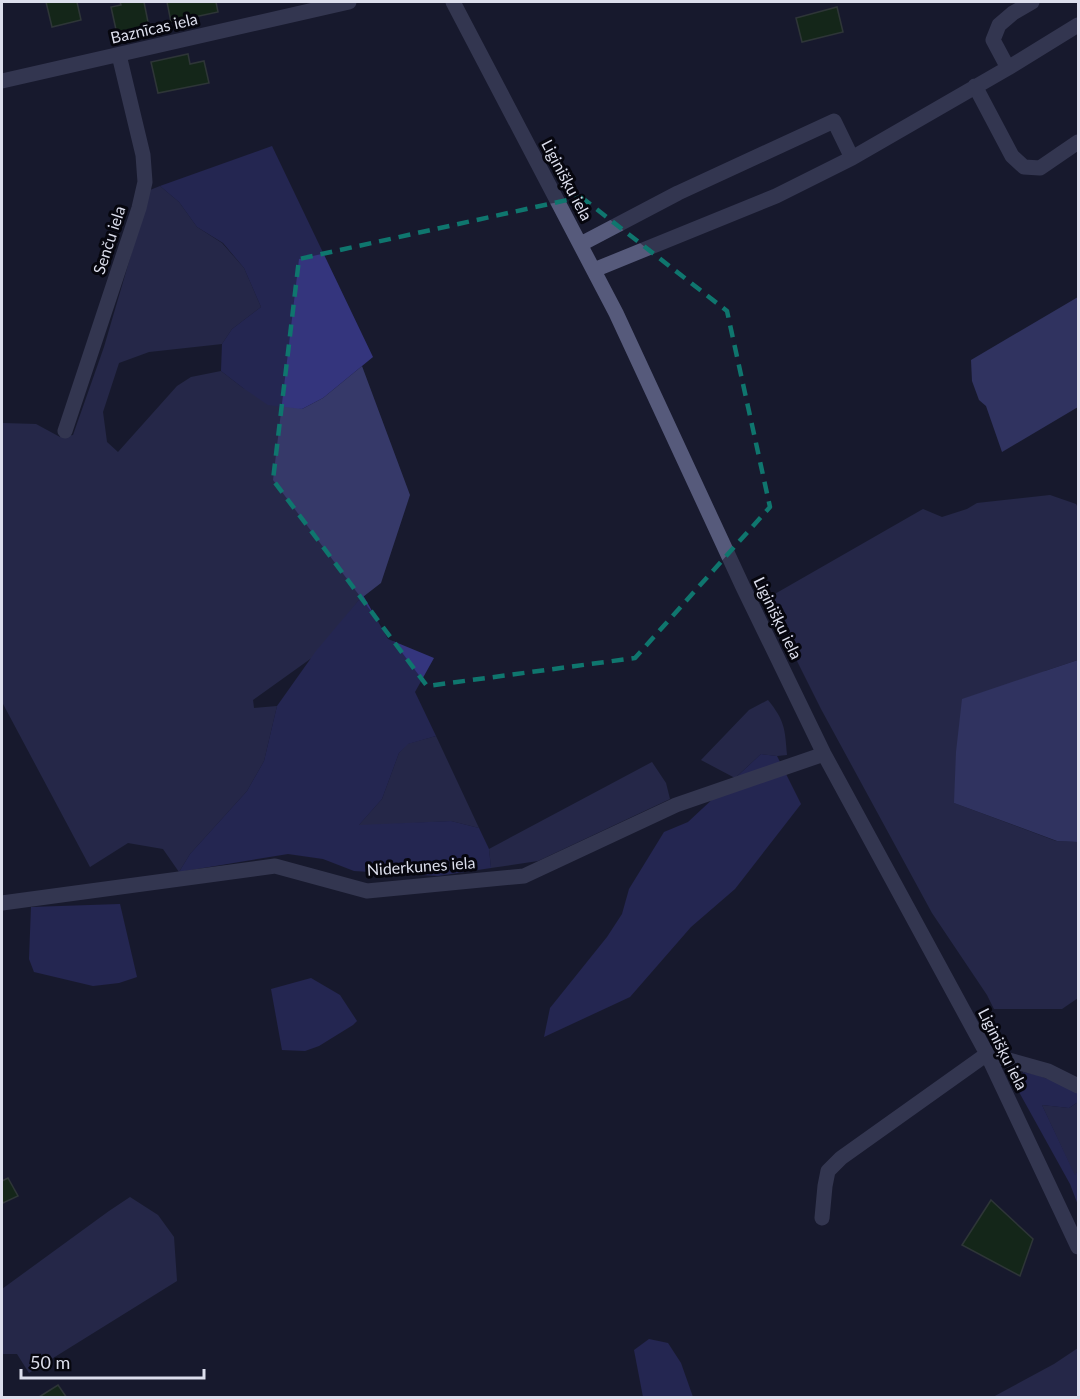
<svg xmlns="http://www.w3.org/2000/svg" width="1080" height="1399" font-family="Lato,sans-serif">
  <rect width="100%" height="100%" fill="#181a2e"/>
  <path fill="#363969" d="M160,186L179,202L197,227L222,243L244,268L261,307L232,329L222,344L149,352L119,363L103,412L107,442L118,452L177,386L191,377L221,371L243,388L302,409L323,398L362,366L410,495L381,583L359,600L313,657L253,700L254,708L277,706L264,761L247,791L190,854L179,872L163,849L128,843L90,867L2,702V423L36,424L60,437L73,435L104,347L150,190Z
    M1050,495L1076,504L1078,508V660L1045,671L954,803L1056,841L1078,842V998L1062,1009H994L987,995L932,913L821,709L766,599L923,509L942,517L967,509L977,503Z
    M768,700C785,721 785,729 787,755L777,756L761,754L735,778L701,760L749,710Z
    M436,736L479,828L451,821L358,826L382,799L399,753L407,744Z
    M652,762L666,783L670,799L538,861L491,868L489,849Z
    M1078,1102V1170L1075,1176L1042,1105L1069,1108Z
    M130,1197L158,1215L174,1237L177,1281L29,1373L17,1354H2V1289L109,1211Z
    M1078,1348V1397H993L1054,1364Z"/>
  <path fill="#34357d" d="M272,146L373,357L323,398L302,409L268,405L243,388L221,371L222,344L232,329L261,307L244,268L223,243L197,227L179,202L160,186Z
    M363,595L388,639L434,658L415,692L436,736L408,744L399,753L382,799L359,825L451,821L479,828L489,849L491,868L438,876L354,871L323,859L288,854L179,872L190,854L247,791L264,761L277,706L316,651Z
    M761,754L777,756L801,804L735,889L691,927L630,997L544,1037L550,1008L607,937L622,914L629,889L664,832L688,822Z
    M120,904L137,977L119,983L93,986L34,972L29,959L31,907Z
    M311,978L340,995L357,1021L353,1025L319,1046L305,1051L282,1050L271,989Z
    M1023,1072L1037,1075L1078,1090V1102L1069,1108L1042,1105L1075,1175L1078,1170V1205L1070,1184L1019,1092Z
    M649,1339L668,1343L681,1363L693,1397H643L634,1350Z"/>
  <path fill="#4e529d" d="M1078,297V407L1002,452L986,406L979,400L972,381L971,360Z
    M1078,660V842L1057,841L954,803L956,752L962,699L1045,671Z"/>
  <path fill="#103700" stroke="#495844" stroke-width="1.5" d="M46,2H77L81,20L52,27Z
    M120,2H144L149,27L117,34L111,7L121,5Z
    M167,2H216L218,12L171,22Z
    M837,7L843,32L802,42L796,18Z
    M188,54L190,64L204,61L209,83L158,93L151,62Z
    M8,1178L18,1196L3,1203L2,1200V1181Z
    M991,1200L1033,1239L1020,1276L962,1245Z
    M58,1385L67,1398H40L39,1397Z"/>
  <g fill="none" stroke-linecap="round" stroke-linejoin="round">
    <path stroke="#565a7b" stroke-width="15" d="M453,2L616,313L743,587L824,754L987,1054L1078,1247
      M1008,68L993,40L999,25L1013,13L1032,2
      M2,81L349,2
      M975,86L1012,156L1024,167L1040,168L1078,142
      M581,244L678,193L834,121L852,158
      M594,270L776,196L852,158L1008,68L1078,25
      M65,431L139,208L145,182L143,155L119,55
      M2,903L275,866L367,891L524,876L676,805L824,754
      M822,1218L825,1186L828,1171L841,1158L987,1054L1048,1071L1078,1086"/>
  </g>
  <path d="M0 0H1080V1399H0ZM581,197L727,311L770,507L635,658L427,686L273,480L299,259Z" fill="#181a2e" fill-opacity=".55" fill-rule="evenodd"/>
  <path fill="none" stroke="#0f766e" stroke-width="4.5" stroke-dasharray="12 8" stroke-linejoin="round" d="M581,197L727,311L770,507L635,658L427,686L273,480L299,259Z"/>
  <g text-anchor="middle" stroke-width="6" stroke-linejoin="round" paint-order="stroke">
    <g font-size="16" fill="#dcdeec" stroke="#06060e">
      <text transform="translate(154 28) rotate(-13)" y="6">Baznīcas iela</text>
      <text transform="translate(567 180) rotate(62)" y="6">Liginišķu iela</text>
      <text transform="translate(109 240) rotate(-72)" y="6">Senču iela</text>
      <text transform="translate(778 618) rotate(64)" y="6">Liginišķu iela</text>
      <text transform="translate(421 866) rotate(-4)" y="6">Niderkunes iela</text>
      <text transform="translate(1003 1049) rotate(63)" y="6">Liginišķu iela</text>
    </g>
  </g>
  <rect width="1080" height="1399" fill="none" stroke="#dcdeec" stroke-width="6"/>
  <path d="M21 1369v9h183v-9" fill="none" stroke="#dcdeec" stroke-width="3"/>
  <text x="30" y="1369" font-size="18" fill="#dcdeec" stroke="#06060e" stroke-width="4.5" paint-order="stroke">50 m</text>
</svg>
